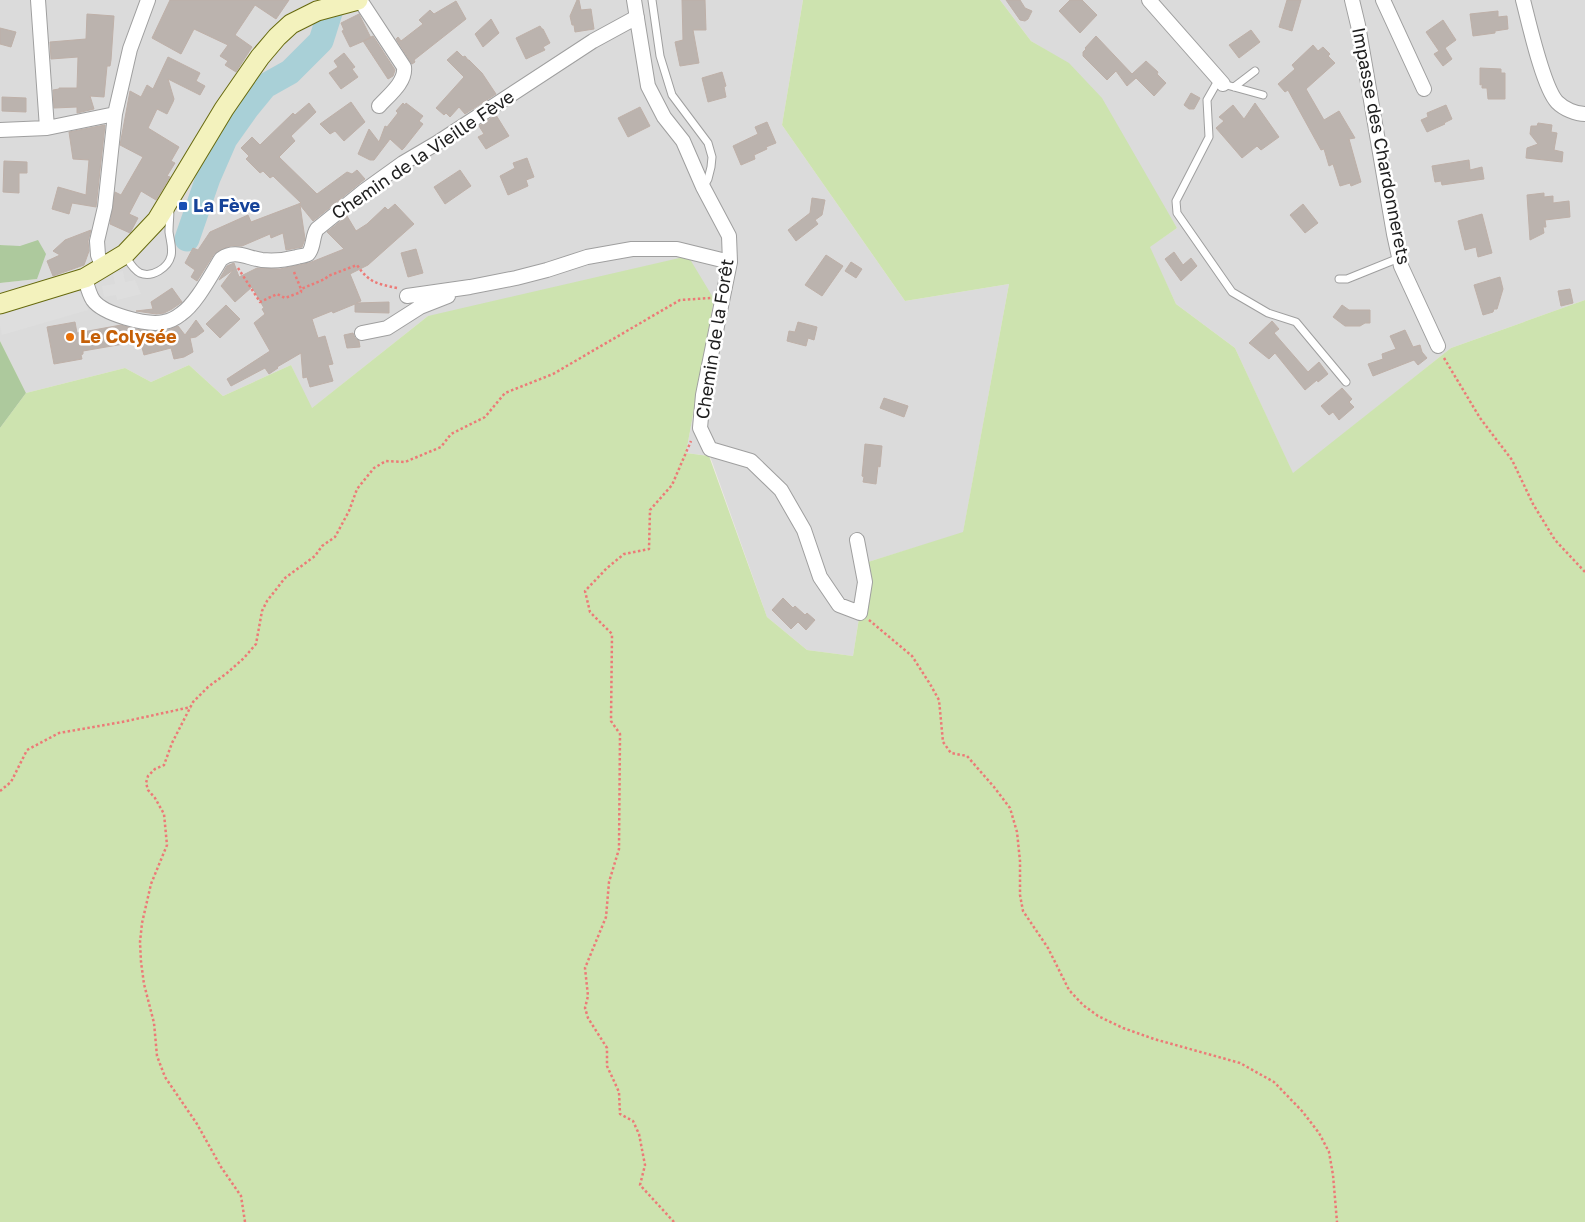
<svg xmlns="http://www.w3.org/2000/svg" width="1585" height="1222" font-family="'Golos Text',sans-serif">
  <rect width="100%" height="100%" fill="#eeeae4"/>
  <path fill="#dbdbdb" d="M0,0H803L782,125L905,301L1009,284L963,533L868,562L853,656L807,650L767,617L710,456L686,453L714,299L428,316L311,409L291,365L223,396L189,365L151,382L125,368L26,393L0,341V283L37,279L38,241L20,247L0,245Z
    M1000,0H1585V300L1451,348L1293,474L1235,348L1176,304L1149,247L1177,228L1069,64L1031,41Z"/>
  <path fill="#cde3af" d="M803,0H1000L1031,41L1069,63L1102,98L1177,228L1150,247L1176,304L1235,348L1293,473L1451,348L1585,300V1222H0V428L26,393L125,368L151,382L189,365L223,396L291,365L312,408L428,316L688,256L714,299L686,453L709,456L767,617L807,650L853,656L868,562L963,532L1009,284L905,301L782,125Z"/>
  <path fill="#adc99d" d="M38,240L46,254L37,279L0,283V245L20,246Z
    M0,341L26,393L0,428Z"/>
  <path fill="#dedede" d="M123,271L125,282L135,280L141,294L117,300L116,295L104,297L102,286L115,284L113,273Z
    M72,291H78L85,300L88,310L2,335L0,326V312Z"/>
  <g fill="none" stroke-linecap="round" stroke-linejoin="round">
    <path stroke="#a9d0d7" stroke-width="25" d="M187,239L208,178L225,139L247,108L265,86L290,72L321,41L334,0"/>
  </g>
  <path fill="#bbb3ae" stroke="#beb0a8" d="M170,0H289L276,19L255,5L235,35L252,47L236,72L225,65L228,61L220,56L228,45L194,29L181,54L152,38Z
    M577,0H579L581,10L591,9L594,29L575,32L574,25H572L570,16Z
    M682,0H705L706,30H693L699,63L680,66L675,42L683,40Z
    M1006,0H1020L1025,8L1032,11L1028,19L1025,21L1020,20Z
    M1070,0H1082L1097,15L1080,33L1059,11Z
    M1287,0H1301L1292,31L1279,27Z
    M456,1L466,19L414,60L415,62L412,64L396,39L398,37L401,41L423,24L419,20L430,10L434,14Z
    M1498,11V17L1507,16L1508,29L1495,31V33L1473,36L1470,14Z
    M87,14L114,16L111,60L110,66H107L104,97L90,96L94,109L77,113V107L54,108L53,90L59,89V88H77L78,57L51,59L50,42L86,39Z
    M359,14L371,38L350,47L342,31L344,30L341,23Z
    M491,19L499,33L483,47L475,34Z
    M1443,20L1456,40L1445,48L1452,59L1443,66L1434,54L1439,51L1426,32Z
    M540,26L542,29H543L550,43L543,47L545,50L526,59L516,38Z
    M0,28L16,32L11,47L0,44Z
    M1251,30L1260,42L1239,58L1229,45Z
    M373,36L395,70L393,76L388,79L363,41Z
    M1096,36L1132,74L1146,61L1158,72L1157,74L1166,83L1154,96L1136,78L1127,86L1116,71L1107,80L1083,56V52L1086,49L1085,48Z
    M1313,45L1318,51L1323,47L1330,54L1328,56L1335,63L1306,89L1324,120L1339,111L1355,138L1349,139L1361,182L1351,186L1350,183L1340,186L1333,164L1329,166L1324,149L1321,150L1288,90L1285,92L1278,84L1295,69L1292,65Z
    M457,51L463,57L465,56L468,60H469L482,73L496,94L465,114L459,107L450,117L446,113L444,115L436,108L464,77L447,60Z
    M344,53L355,67L352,69L358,77L341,89L329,73L338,67L334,61Z
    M168,57L200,73L196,81L205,86L200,95L168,79L174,99L173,102L167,114L157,109L148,128L179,147L171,161L175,163L167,176L170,177L156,200L141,191L129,214L138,218L130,233L110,224L115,192L121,195L143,157L120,145L130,91L141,97L147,85L153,89Z
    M1480,68L1501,69V73H1505V99H1488L1487,88H1482V84L1480,85Z
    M722,72L726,86L724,87L726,97L708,102L702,78Z
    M1191,93L1200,98L1194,109H1189L1184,105Z
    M2,97L26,98V112L2,111Z
    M351,102L365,122L344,141L335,131L330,134L320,124Z
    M309,103L316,112L291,136L295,141L279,157L317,194L347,172L352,174L357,170L365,179L313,221L300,205L305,239L302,247L286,250L283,233L271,238L270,234L242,246H231L224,248L214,254L197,281L191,277L195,270L185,263L193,248L198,250L210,232L248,215L251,222L301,203L273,176L270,178L263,171L260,173L246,159L249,156L241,148L252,137L260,145L293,113L295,115Z
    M403,103L405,105L406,103L423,116L419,121L423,124L404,148L402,150L390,139L374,160H370L358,154L369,129L379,142L385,126L387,127L398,113L396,111Z
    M1255,103L1279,137L1261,150L1257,146L1242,158L1216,128L1224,121L1219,117L1233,105L1244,119Z
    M1446,105L1452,119L1444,123L1445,124L1427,132L1421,120L1428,117L1427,113Z
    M640,107L650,126L628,137L618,118Z
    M496,115L509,136L486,149L478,137L484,134L479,126Z
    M767,122L776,143L766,147L767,149L754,155L755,159L741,165L733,146L758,134L755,127Z
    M1538,123L1552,125L1551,132L1557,133L1554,150L1563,152L1562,162L1526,158L1527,148L1538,144L1530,134L1531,126H1537Z
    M105,125L96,207L72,203L69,214L52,209L58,187L86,195L89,160L73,159L69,132Z
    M527,158L534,177L526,180L528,186L508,195L500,176L515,168L513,163Z
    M1469,160L1470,170L1482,167L1484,179L1442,185L1441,181L1435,182L1432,166Z
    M4,161L27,162V173H19V193L3,192Z
    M460,170L471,186L445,204L434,187Z
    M1544,193V197L1553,196V203L1569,201L1570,217L1545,220L1546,227H1543L1544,233L1530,240L1527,195Z
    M812,198L825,200L822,215L815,220L818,224L796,241L788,230L810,213Z
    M395,204L414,224L368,265L350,274L361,301L356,303L389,302V313L355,312V304L333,313L332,311L312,319L318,338L325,336L333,364L328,365L333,381L310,387L307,377L303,378L301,353L277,367L278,368L269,374L265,368L231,386L227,379L270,351L254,323L265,314L262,309L264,308L252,287L235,302L221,286L233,270L219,280L227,266L234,263L239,277L257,268L280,269L309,263L344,249L327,232L347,216L356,231L367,224L385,207L388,210Z
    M1303,204L1318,223L1305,233L1290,215Z
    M1482,214L1492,253L1478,257L1476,247L1465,250L1458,221Z
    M91,230L88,241L89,251L84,265L53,276L47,261L60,255L53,251L65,240Z
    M416,249L423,273L408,277L401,253Z
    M1174,252L1183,265L1191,258L1197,266L1181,281L1165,259Z
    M826,255L843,266L822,296L805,285Z
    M851,262L862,269L856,278L845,271Z
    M1500,277L1503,289L1497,309H1494L1493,312L1483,315L1474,285Z
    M172,288L182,302L172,309L164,313L156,314L136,311L153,309L151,302Z
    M1570,289L1573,303L1561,306L1558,291Z
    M226,305L240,319L220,338L206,324Z
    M1342,305L1349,310H1370V323H1365L1360,326H1345L1333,317Z
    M196,320L204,331L196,337L190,338L193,352L184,357L174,359L171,348L144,355L141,344H135V342L83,351V354L81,355L82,359L54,364L47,327L75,322L77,333L121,325L135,329L156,332L168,330L178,326L185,335Z
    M1272,321L1279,329L1274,333L1308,372L1319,362L1328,374L1318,382L1317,380L1305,390L1275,353L1269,359L1249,343Z
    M798,322L817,327L814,340L808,338L806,346L787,341L789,331L795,332Z
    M1405,330L1413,347L1420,345L1422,352L1427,358L1418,365L1414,360L1373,376L1368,364L1383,359L1382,354L1396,349L1390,336Z
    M353,333L355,338L359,341L360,347L347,348L344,335Z
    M1342,388L1352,399L1349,402L1354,407L1339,420L1333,412L1329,415L1321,406Z
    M884,398L908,406L904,417L880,408Z
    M865,444L882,446L880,467L878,466L876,484L863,482L864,477L862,476Z
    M783,598L793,608L795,606L805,615L807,613L815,620L806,630L798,622L791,629L772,610Z"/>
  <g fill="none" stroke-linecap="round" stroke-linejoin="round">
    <g stroke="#9f9f9f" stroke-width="9">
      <path id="service" d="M652,0L660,56L672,95L708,143L712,157L711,167L708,179L704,186
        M1219,79L1207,100L1209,137L1176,201L1177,213L1232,292L1268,313L1296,322L1346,382
        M1223,84L1263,95
        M1234,87L1255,71
        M125,255C129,261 132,269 140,273C152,278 168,268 171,256C173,248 170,240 169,232C169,224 170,216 170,208
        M1339,279H1347L1399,258"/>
    </g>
    <g stroke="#9f9f9f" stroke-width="16">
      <path id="minor" d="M38,0L47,128
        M360,0L404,67C406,82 389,95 379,106
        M634,0L648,86L664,117L683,141L703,187L729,236L730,262L703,395L700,428L710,449L751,461L781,490L804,530L820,577L839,605L860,613L865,582L857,540
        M1149,0L1223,84
        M1352,0L1358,25L1394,234L1401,266L1438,346
        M1383,0L1424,89
        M1523,0C1529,23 1543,87 1557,102C1564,109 1576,114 1585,114
        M0,130L47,128L115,114
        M103,268L98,255L97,241L105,207L115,114L130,49L148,0
        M85,278C87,285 89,294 93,300C103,314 147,326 164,322C170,321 176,318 181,314C196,304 211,275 221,259C235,249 247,258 262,260C273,261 286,260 297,257C300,256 305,256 308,254C314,248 312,236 317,229L364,191L403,163L437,143L593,41L637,17
        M407,296L470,287L516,278L547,270L587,257L632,249H677L730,262
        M362,333L387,328L420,307L448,296"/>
    </g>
    <g stroke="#676a0f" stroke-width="21">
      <path id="secondary" d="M0,304L85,278L125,254L157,220L224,109L260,57L277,37L291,24L317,11L358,0"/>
    </g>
    <path stroke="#ec7a77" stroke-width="2.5" stroke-dasharray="2.5 2.5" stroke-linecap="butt" d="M238,268L260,302L277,294L285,298L301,292V289L325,279L328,276L357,265C369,283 378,284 397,288
      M294,272L301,289
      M1444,358L1480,418L1512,460L1533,504L1555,540L1585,572
      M869,620L912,656L930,684L939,700L943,742L951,753L967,756L994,787L1010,808L1017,832L1020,861V895L1023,911L1048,948L1069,990L1083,1005L1098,1016L1123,1028L1154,1039L1240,1063L1274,1082L1302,1111L1319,1133L1329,1152L1333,1175L1337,1222
      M0,791L11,782L27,750L59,733L122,722L191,707
      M245,1222L241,1196L221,1167L197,1124L165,1077L157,1056L154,1023L144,984L141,962L140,942L142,923L151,884L167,845L164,814L155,798L148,790L146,783L148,776L155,769L164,765L172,743L193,702L208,687L227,673L244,658L256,644L262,611L267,601L285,578L315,556L322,546L335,537L349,511L357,489L374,468L386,461L405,462L441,447L451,434L485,417L505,393L553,374L680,300L711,298
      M674,1222L640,1185L645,1165L639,1134L633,1121L620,1114L619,1092L607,1066V1048L588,1018L585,1008L588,996L585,968L606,917L609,882L619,849L620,734L611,721L612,634L590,612L585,591L607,568L624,554L649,549L650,510L672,485L691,441"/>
    <use href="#service" stroke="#fff" stroke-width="7"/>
    <use href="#minor" stroke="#fff" stroke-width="14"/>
    <use href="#secondary" stroke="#f3f2bd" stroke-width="19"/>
  </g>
  <rect fill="#1a4fb4" stroke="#fff" stroke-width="2" x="178" y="201" width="10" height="10" rx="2.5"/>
  <circle fill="#e8710a" stroke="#fff" stroke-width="2" cx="70" cy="337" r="5"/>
  <g text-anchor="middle" stroke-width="5" stroke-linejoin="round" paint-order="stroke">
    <g font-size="18" fill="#1e1e1e" stroke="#fff">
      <text transform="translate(1381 146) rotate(79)" y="6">Impasse des Chardonnerets</text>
      <text transform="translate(423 155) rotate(-34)" y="6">Chemin de la Vieille Fève</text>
      <text transform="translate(715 339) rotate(-81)" y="6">Chemin de la Forêt</text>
    </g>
    <g font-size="18" font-weight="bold" fill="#164399" stroke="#fff" text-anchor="start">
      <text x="193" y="212">La Fève</text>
    </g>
    <g font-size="18" font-weight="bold" fill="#c56008" stroke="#fff" text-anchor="start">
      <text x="80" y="343">Le Colysée</text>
    </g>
  </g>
</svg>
